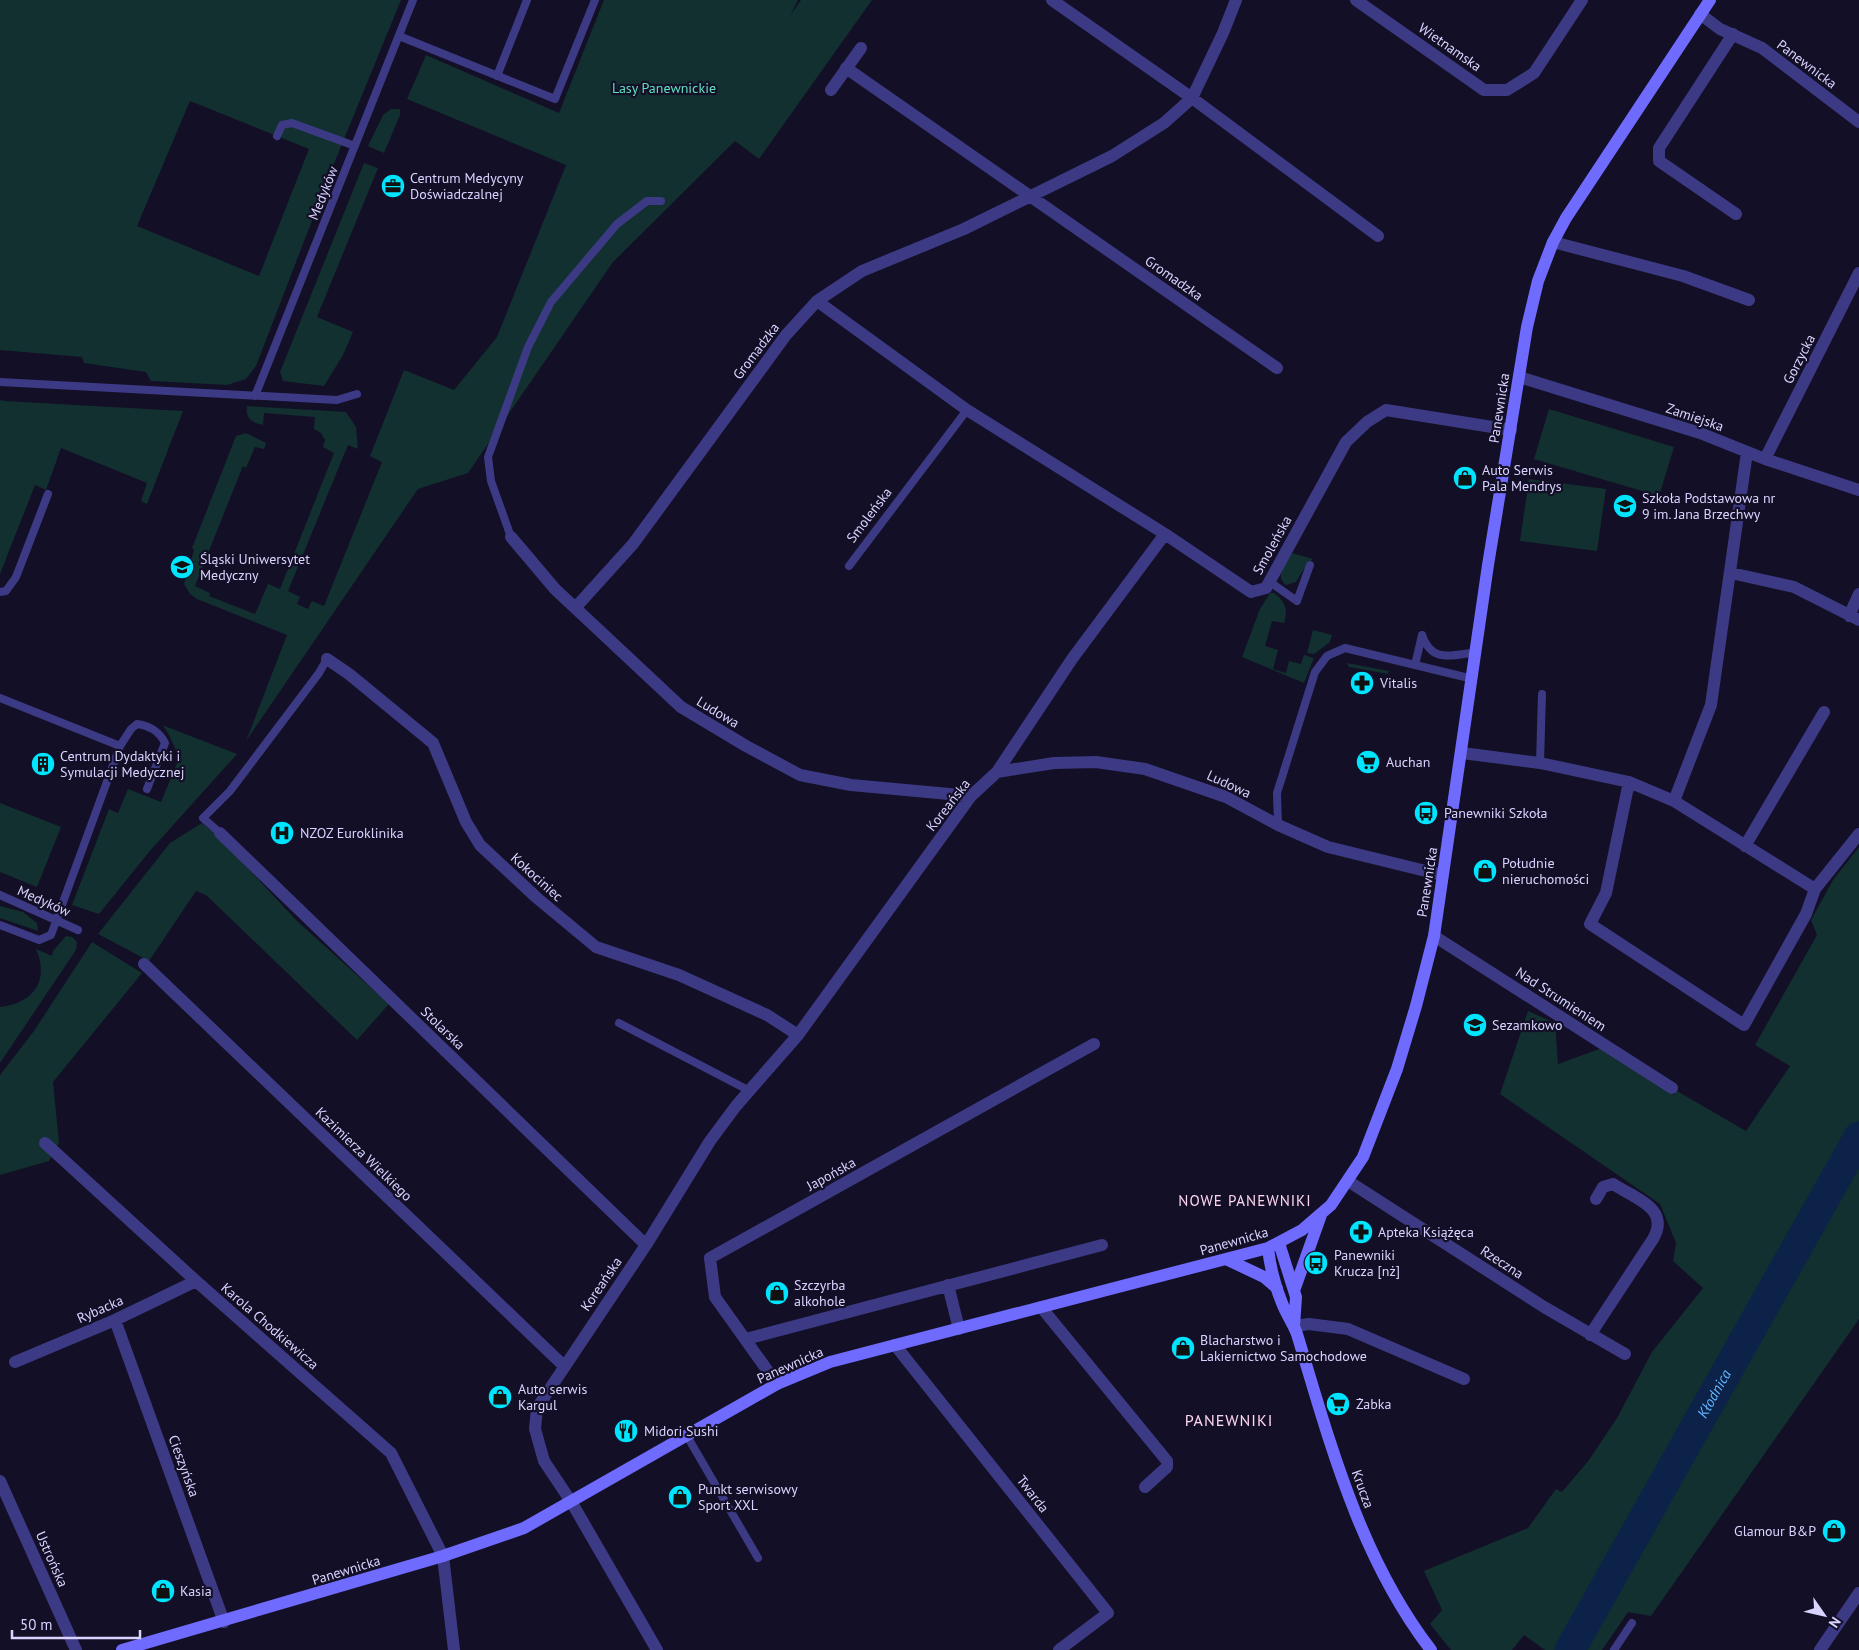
<svg xmlns="http://www.w3.org/2000/svg" width="1859" height="1650" font-family="'PT Sans',sans-serif">
  <rect width="100%" height="100%" fill="#130f26"/>
  <path fill="#12302f" fill-rule="evenodd" d="M0,0H401L333,166L256,366L246,379L227,385L151,381L146,372L84,363L82,357L0,350ZM190,101L309,149L259,276L137,226Z
    M604,0H798L790,16L801,0H872L759,159L735,141L613,262L468,473L418,489L246,741L287,635L197,599L190,594L184,584L194,550L192,548L236,436L246,433L266,443L264,449L255,447L246,468L243,466L195,586L210,593L209,596L255,614L268,584L280,589L334,453L323,447L325,440L321,433L314,429L315,417L264,413L263,425C252,423 245,418 247,406L346,412L356,427L358,449L348,445L288,591L300,597L297,604L308,609L312,601L324,606L382,462L370,456L404,370L454,390L497,337L566,165L407,99L426,55L559,113Z
    M391,109H400V115L384,153L368,146L383,115Z
    M364,163L378,168L317,317L353,332L343,355L324,386L283,381L280,372Z
    M0,400L5,401L183,411L147,504L141,501L147,483L61,448L46,490L35,485L0,574Z
    M1549,409L1674,447L1659,496L1534,459Z
    M1529,479L1606,489L1597,551L1520,541Z
    M1292,553L1313,559L1307,564L1296,582L1286,585C1274,576 1286,563 1292,553Z
    M1270,593H1274C1286,603 1288,608 1284,623L1272,621L1265,646L1278,650L1273,669L1286,673L1289,661L1301,664L1304,655L1314,658L1304,683L1242,657L1260,609Z
    M1313,630L1332,635L1330,642L1314,654L1307,653Z
    M1347,663L1389,671L1388,674L1349,667Z
    M162,725L237,754L149,852L99,914L72,905L109,809L118,813L128,789L161,802L180,756C172,746 171,734 162,725Z
    M0,803L61,827L37,887L0,872Z
    M202,823L219,837L296,920L389,1004L357,1040L206,895L196,891L149,961L98,934L170,843Z
    M1859,847V1127L1560,1650H1545L1524,1635L1512,1650H1451L1430,1624L1442,1610L1424,1571L1528,1528L1556,1489L1562,1492L1589,1460L1617,1418L1652,1352L1703,1288L1673,1261L1676,1243L1660,1204L1500,1094L1528,1011L1555,1023L1558,1064L1602,1048L1674,1095L1677,1091L1746,1131L1790,1066L1755,1045L1817,935L1811,920L1833,880Z
    M0,906L23,912L37,923L38,931L0,918Z
    M66,936L72,937L77,942L76,950L0,1063V1007C33,1003 50,981 36,949L52,956L53,951Z
    M92,942L142,973L53,1082L59,1143L49,1161L0,1175V1075L34,1031Z
    M1859,1149V1319L1651,1616L1628,1612L1602,1650H1576Z"/>
  <g fill="none" stroke-linecap="round" stroke-linejoin="round">
    <path stroke="#0c2248" stroke-width="5" d="M1715,1396L1722,1404"/>
    <path stroke="#0c2248" stroke-width="31" id="s1" d="M1570,1650L1859,1137"/>
    <path stroke="#3d3a85" stroke-width="8" d="M399,36L555,99L595,0
      M497,76L527,0
      M277,136L282,125L292,123L355,146
      M0,382L337,400L357,394
      M255,396L413,0
      M511,537L491,481L488,457L528,347L551,302L617,224L647,201H661
      M849,566L967,410
      M1270,582L1297,601L1310,565
      M0,592L6,591L16,577L48,494
      M1422,635C1432,664 1452,655 1477,652
      M1415,665L1422,635
      M0,698L120,746
      M1540,763L1542,694
      M1278,825L1277,793L1315,672L1327,656L1345,648L1473,679
      M220,833L203,818L230,791L319,673L327,659
      M0,895L78,930
      M0,925L39,940L51,935L120,746L131,729L137,724C150,726 159,731 165,743L147,789
      M619,1023L750,1091
      M687,1436L758,1558
      M1614,1650L1632,1623"/>
    <path stroke="#3d3a85" stroke-width="12" d="M1052,0L1192,98L1378,236
      M1356,0L1484,90H1507L1534,73L1582,0
      M1700,14L1720,29L1762,48L1859,122
      M1733,34L1659,148V161L1736,214
      M846,68L1277,368
      M831,90L861,48
      M1553,242L1683,276L1749,300
      M817,301L967,410L1165,534L1251,592L1266,588L1346,442L1367,422L1386,410L1511,430
      M1519,377L1700,433L1765,459L1859,490
      M1765,459L1859,273
      M511,537L555,589L681,707L746,746L800,775L851,785L971,796
      M1731,573L1794,587L1859,620
      M576,607L633,544L786,335L817,301L862,271L964,229L1112,156L1164,123L1192,98L1223,33L1236,0
      M1849,616L1859,594
      M327,659L349,674L433,743L466,822L480,845L537,898L596,947L679,975L767,1015L798,1035
      M1462,753L1540,763L1629,782L1674,801L1815,889
      M997,772L1054,763L1096,762L1145,769L1226,797L1278,825L1328,847L1442,875
      M1629,782L1606,893L1590,924L1744,1025L1806,914L1815,889L1859,834
      M1674,801L1711,705L1747,452
      M220,833L646,1245
      M1745,846L1824,712
      M1434,936L1672,1088
      M144,964L564,1366
      M45,1143L196,1281L391,1453L443,1556L454,1650
      M1348,1181L1544,1307L1625,1354
      M948,1285L959,1329
      M1041,1307L1167,1461V1467L1145,1487
      M115,1320L224,1622
      M1294,1326L1309,1324L1348,1329L1464,1379
      M1590,1335L1653,1239C1671,1208 1634,1198 1613,1184L1603,1187L1596,1199
      M746,1339L1102,1245
      M895,1345L1108,1613L1059,1650
      M15,1362L115,1320L196,1281
      M777,1384L715,1297L710,1258L1094,1044
      M0,1481L76,1650
      M657,1650L572,1503L544,1461L535,1429L537,1408L646,1245L710,1141L736,1106L798,1035L971,796L997,772L1072,659L1165,534
      M1820,1650L1859,1593"/>
    <path stroke="#6f6bff" stroke-width="12" d="M1279,1243L1296,1297L1294,1326
      M1268,1248C1270,1266 1275,1286 1282,1303C1286,1314 1293,1323 1297,1334C1330,1443 1360,1558 1431,1650
      M1226,1259L1264,1277L1277,1288
      M1295,1288L1321,1215
      M122,1650L443,1556L524,1528L777,1384L830,1362L1268,1248L1302,1230L1331,1205L1363,1157L1397,1069L1416,1006L1434,936L1488,565L1527,327L1538,281L1553,242L1566,218L1710,0"/>
  </g>
  <defs>
    <g id="office-disc" transform="scale(1.25)"><circle r="9.5" fill="#00e5ff" stroke="#130f26"/><path d="M-6-3h4V-5.5h4V-3h4V5H-6ZM-1-4.5V-3h2v-1.5ZM-6 0V1H6V0Z" fill="#111"/></g>
    <g id="shop-disc" transform="scale(1.25)"><circle r="9.5" fill="#00e5ff" stroke="#130f26"/><path d="M-5-2.5h2.3a2.7 3.5 0 0 1 5.4 0H5L5.5 6h-11ZM-1.5-2.5h3a1.5 2.3 0 0 0-3 0Z" fill="#111"/></g>
    <g id="school-disc" transform="scale(1.25)"><circle r="9.5" fill="#00e5ff" stroke="#130f26"/><path d="M0-5L7-2L0 1L-7-2ZM-4 1L0 2.5L4 1V4Q0 6-4 4Z" fill="#111"/></g>
    <g id="university-disc" transform="scale(1.25)"><circle r="9.5" fill="#00e5ff" stroke="#130f26"/><path d="M0-5L7-2L0 1L-7-2ZM-4 1L0 2.5L4 1V4Q0 6-4 4Z" fill="#111"/></g>
    <g id="pharmacy-disc" transform="scale(1.25)"><circle r="9.5" fill="#00e5ff" stroke="#130f26"/><path d="M-2-6h4v4h4v4h-4v4h-4v-4h-4v-4h4Z" fill="#111"/></g>
    <g id="supermarket-disc" transform="scale(1.25)"><circle r="9.5" fill="#00e5ff" stroke="#130f26"/><path d="M-6-5.5h2.5l.6 2H6L4.5 2H-2.5L-4.4-4H-6ZM-1.5 3.2a1.3 1.3 0 1 0 .1 0ZM3 3.2a1.3 1.3 0 1 0 .1 0Z" fill="#111"/></g>
    <g id="building-disc" transform="scale(1.25)"><circle r="9.5" fill="#00e5ff" stroke="#130f26"/><path d="M-4-6H4V6H1V3H-1V6H-4ZM-2.5-4.3h1.7v1.8h-1.7ZM.8-4.3h1.7v1.8H.8ZM-2.5-1h1.7V.8h-1.7ZM.8-1h1.7V.8H.8Z" fill="#111"/></g>
    <g id="bus-disc" transform="scale(1.25)"><circle r="9.5" fill="#00e5ff" stroke="#130f26"/><path d="M-5-6H5V4H4V6H2V4H-2V6H-4V4H-5ZM-3.5-4V0h7V-4ZM-3.5 1.2v1.5H-2V1.2ZM2 1.2v1.5H3.5V1.2Z" fill="#111"/></g>
    <g id="hospital-disc" transform="scale(1.25)"><circle r="9.5" fill="#00e5ff" stroke="#130f26"/><path d="M-5-5h3v3.5h4V-5h3V5h-3V1.5h-4V5h-3Z" fill="#111"/></g>
    <g id="restaurant-disc" transform="scale(1.25)"><circle r="9.5" fill="#00e5ff" stroke="#130f26"/><path d="M-5-6h1v4h1v-4h1v4h1v-4h1v5L-1.5 .5V6h-2V.5L-5-1ZM5-6V6H3V1.5H1.5Q1.5-4 5-6Z" fill="#111"/></g>
  </defs>
  <g fill-rule="evenodd">
    <use href="#office-disc" x="393" y="186"/>
    <use href="#shop-disc" x="1465" y="478"/>
    <use href="#school-disc" x="1625" y="506"/>
    <use href="#university-disc" x="182" y="567"/>
    <use href="#pharmacy-disc" x="1362" y="683"/>
    <use href="#supermarket-disc" x="1368" y="762"/>
    <use href="#building-disc" x="43" y="764"/>
    <use href="#bus-disc" x="1426" y="813"/>
    <use href="#hospital-disc" x="282" y="833"/>
    <use href="#shop-disc" x="1485" y="871"/>
    <use href="#school-disc" x="1475" y="1025"/>
    <use href="#pharmacy-disc" x="1361" y="1232"/>
    <use href="#bus-disc" x="1316" y="1263"/>
    <use href="#shop-disc" x="777" y="1293"/>
    <use href="#shop-disc" x="1183" y="1348"/>
    <use href="#shop-disc" x="500" y="1397"/>
    <use href="#supermarket-disc" x="1338" y="1404"/>
    <use href="#restaurant-disc" x="626" y="1431"/>
    <use href="#shop-disc" x="680" y="1497"/>
    <use href="#shop-disc" x="1834" y="1531"/>
    <use href="#shop-disc" x="163" y="1591"/>
  </g>
  <g text-anchor="middle" stroke-width="4.5" stroke-linejoin="round" paint-order="stroke">
    <g font-size="14" fill="#d9d4ff" stroke="#130f26">
      <text transform="translate(1450 47) rotate(35)" y="5">Wietnamska</text>
      <text transform="translate(1807 64) rotate(37)" y="5">Panewnicka</text>
      <text transform="translate(323 193) rotate(-68)" y="5">Medyków</text>
      <text transform="translate(1174 278) rotate(35)" y="5">Gromadzka</text>
      <text transform="translate(756 351) rotate(-53)" y="5">Gromadzka</text>
      <text transform="translate(1799 359) rotate(-63)" y="5">Gorzycka</text>
      <text transform="translate(1499 408) rotate(-81)" y="5">Panewnicka</text>
      <text transform="translate(1695 417) rotate(19)" y="5">Zamiejska</text>
      <text transform="translate(869 515) rotate(-53)" y="5">Smoleńska</text>
      <text transform="translate(1272 545) rotate(-61)" y="5">Smoleńska</text>
      <text transform="translate(718 712) rotate(31)" y="5">Ludowa</text>
      <text transform="translate(1229 784) rotate(25)" y="5">Ludowa</text>
      <text transform="translate(948 805) rotate(-52)" y="5">Koreańska</text>
      <text transform="translate(537 877) rotate(42)" y="5">Kokociniec</text>
      <text transform="translate(1427 882) rotate(-81)" y="5">Panewnicka</text>
      <text transform="translate(44 901) rotate(24)" y="5">Medyków</text>
      <text transform="translate(1561 999) rotate(33)" y="5">Nad Strumieniem</text>
      <text transform="translate(443 1028) rotate(44)" y="5">Stolarska</text>
      <text transform="translate(364 1154) rotate(44)" y="5">Kazimierza Wielkiego</text>
      <text transform="translate(831 1174) rotate(-29)" y="5">Japońska</text>
      <text transform="translate(1234 1241) rotate(-16)" y="5">Panewnicka</text>
      <text transform="translate(1502 1262) rotate(33)" y="5">Rzeczna</text>
      <text transform="translate(601 1284) rotate(-56)" y="5">Koreańska</text>
      <text transform="translate(100 1309) rotate(-24)" y="5">Rybacka</text>
      <text transform="translate(270 1326) rotate(41)" y="5">Karola Chodkiewicza</text>
      <text transform="translate(790 1365) rotate(-24)" y="5">Panewnicka</text>
      <text transform="translate(184 1466) rotate(70)" y="5">Cieszyńska</text>
      <text transform="translate(1363 1489) rotate(70)" y="5">Krucza</text>
      <text transform="translate(1033 1494) rotate(52)" y="5">Twarda</text>
      <text transform="translate(52 1559) rotate(66)" y="5">Ustrońska</text>
      <text transform="translate(346 1570) rotate(-17)" y="5">Panewnicka</text>
    </g>
    <g font-size="14" fill="#5fe0c0" stroke="#130f26">
      <text x="664" y="93">Lasy Panewnickie</text>
    </g>
    <g font-size="14" fill="#d9d4ff" stroke="#130f26" text-anchor="start">
      <text x="410" y="183">Centrum Medycyny<tspan x="410" dy="16">Doświadczalnej</tspan></text>
      <text x="1482" y="475">Auto Serwis<tspan x="1482" dy="16">Pala Mendrys</tspan></text>
      <text x="1642" y="503">Szkoła Podstawowa nr<tspan x="1642" dy="16">9 im. Jana Brzechwy</tspan></text>
      <text x="200" y="564">Śląski Uniwersytet<tspan x="200" dy="16">Medyczny</tspan></text>
      <text x="1380" y="688">Vitalis</text>
      <text x="60" y="761">Centrum Dydaktyki i<tspan x="60" dy="16">Symulacji Medycznej</tspan></text>
      <text x="1386" y="767">Auchan</text>
      <text x="1444" y="818">Panewniki Szkoła</text>
      <text x="300" y="838">NZOZ Euroklinika</text>
      <text x="1502" y="868">Południe<tspan x="1502" dy="16">nieruchomości</tspan></text>
      <text x="1492" y="1030">Sezamkowo</text>
      <text x="1378" y="1237">Apteka Książęca</text>
      <text x="1334" y="1260">Panewniki<tspan x="1334" dy="16">Krucza [nż]</tspan></text>
      <text x="794" y="1290">Szczyrba<tspan x="794" dy="16">alkohole</tspan></text>
      <text x="1200" y="1345">Blacharstwo i<tspan x="1200" dy="16">Lakiernictwo Samochodowe</tspan></text>
      <text x="518" y="1394">Auto serwis<tspan x="518" dy="16">Kargul</tspan></text>
      <text x="1356" y="1409">Żabka</text>
      <text x="644" y="1436">Midori Sushi</text>
      <text x="698" y="1494">Punkt serwisowy<tspan x="698" dy="16">Sport XXL</tspan></text>
      <text x="1816" y="1536" text-anchor="end">Glamour B&amp;P</text>
      <text x="180" y="1596">Kasia</text>
    </g>
    <g font-size="15" letter-spacing="1" fill="#ffd6f0" stroke="#130f26">
      <text x="1245" y="1206">NOWE PANEWNIKI</text>
    </g>
    <g font-size="15" font-style="italic" fill="#62b6ff" stroke="#130f26">
      <text dy="5" stroke="none"><textPath href="#s1" startOffset="294">Kłodnica</textPath></text>
    </g>
    <g font-size="16" letter-spacing="1" fill="#ffd6f0" stroke="#130f26">
      <text x="1229" y="1426">PANEWNIKI</text>
    </g>
  </g>
  <g transform="translate(1824 1615) rotate(124)" stroke="#130f26" stroke-width="4" paint-order="stroke">
  <path d="M0-4L9 19L0 12L-9 19Z" fill="#d9d4ff"/>
  <text y="-8" font-size="14" font-weight="bold" text-anchor="middle" fill="#d9d4ff">N</text>
  </g>
  <path d="M12 1630v8h128v-8" fill="none" stroke="#d9d4ff" stroke-width="2.5"/>
  <text x="20" y="1630" font-size="15" fill="#d9d4ff" stroke="#130f26" stroke-width="4" paint-order="stroke">50 m</text>
</svg>
